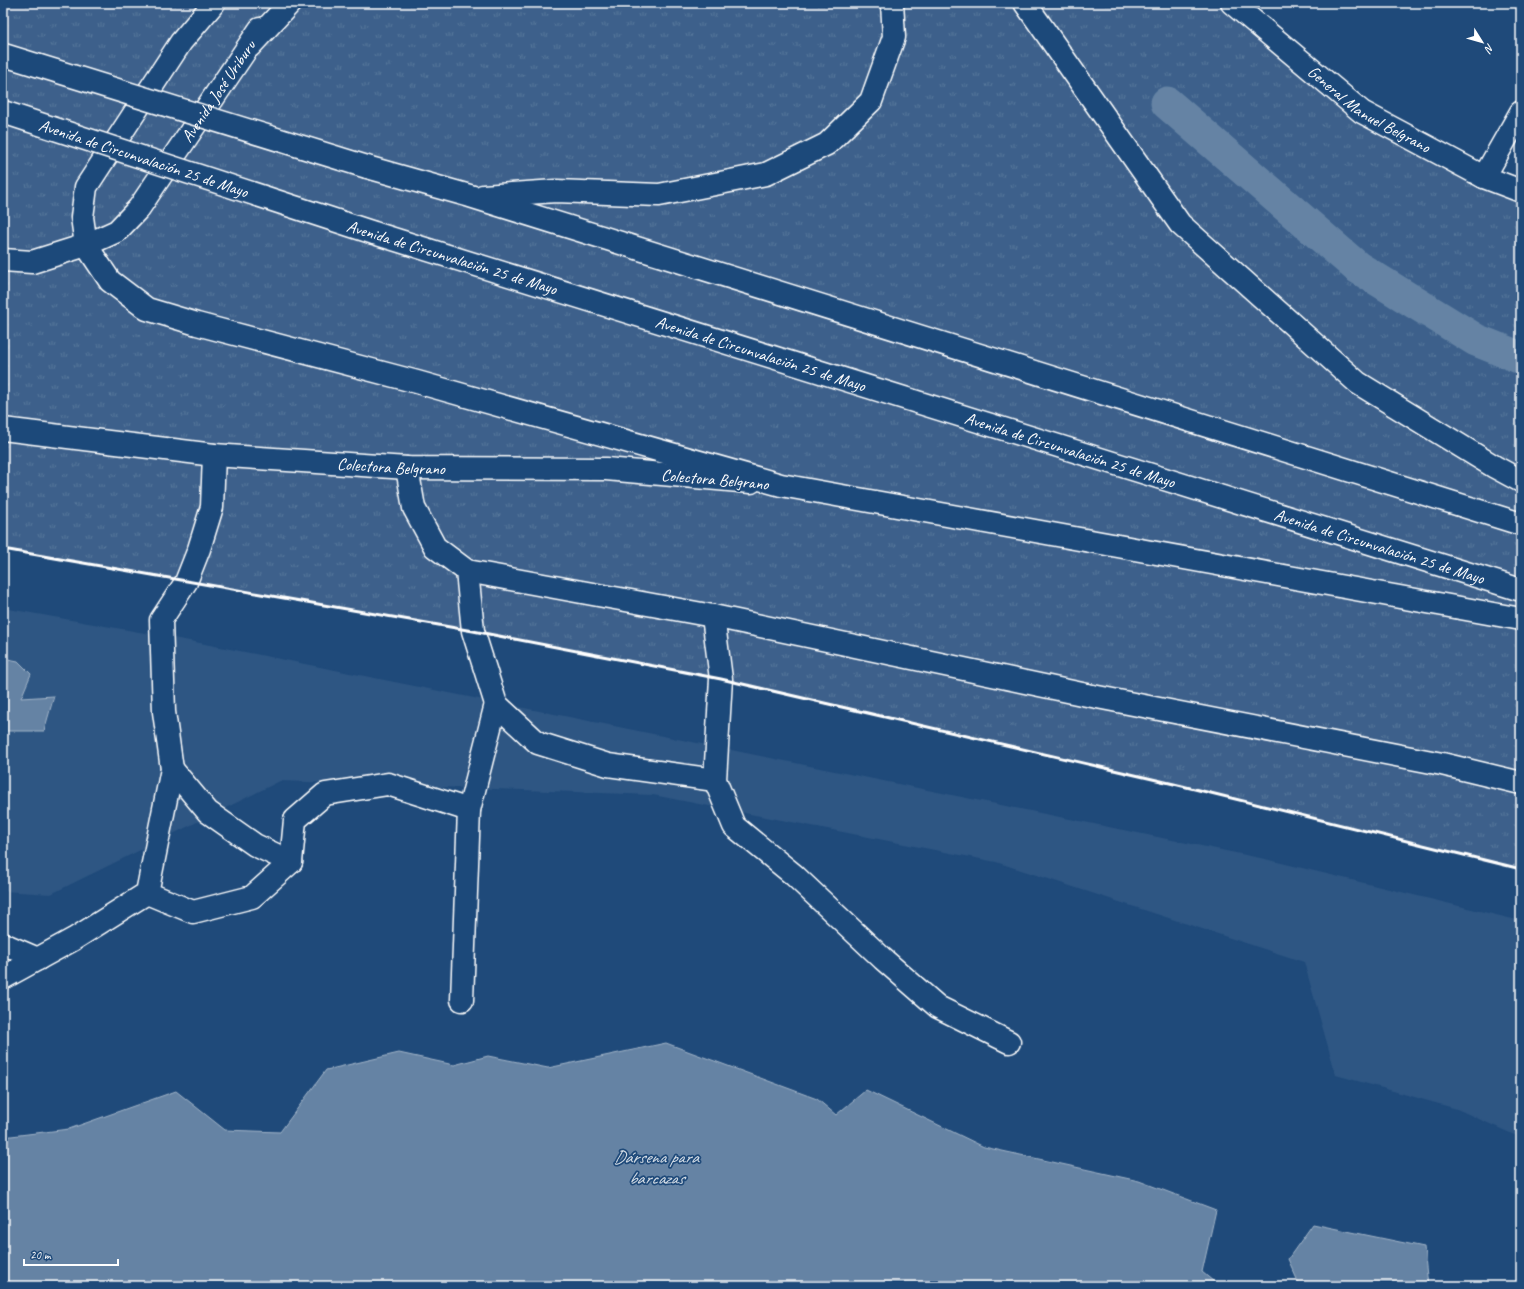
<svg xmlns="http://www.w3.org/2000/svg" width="1524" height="1289" font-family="Caveat,sans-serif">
  <defs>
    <pattern id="grass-tufts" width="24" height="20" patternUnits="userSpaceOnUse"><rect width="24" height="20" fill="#3c618b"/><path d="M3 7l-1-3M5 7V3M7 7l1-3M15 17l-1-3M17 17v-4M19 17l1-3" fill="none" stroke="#59799c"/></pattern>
  </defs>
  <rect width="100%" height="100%" fill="#1f4a7a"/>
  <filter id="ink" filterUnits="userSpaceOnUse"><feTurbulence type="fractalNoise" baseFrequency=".025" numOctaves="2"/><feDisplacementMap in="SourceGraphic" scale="8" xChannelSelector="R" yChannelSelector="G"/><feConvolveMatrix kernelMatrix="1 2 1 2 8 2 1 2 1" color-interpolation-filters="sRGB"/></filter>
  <g filter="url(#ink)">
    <path fill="#2e5683" d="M3,608L190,641L614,726L1265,859L1521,921V1138L1457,1109L1336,1075L1304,962L996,862L653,795L280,781L51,894L3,891Z"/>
    <path fill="url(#grass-tufts)" stroke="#9eb0c5" d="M3,3H1232L1362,112L1521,191V869L1173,784L721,679L473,631L3,549Z"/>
    <path fill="#6583a4" stroke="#a3b5c8" d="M3,658L18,661L31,674L21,698L54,696L44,731H3Z
      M666,1043L817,1099L836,1115L866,1090L984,1147L1139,1181L1216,1210L1202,1272L1219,1286H3V1137L69,1129L176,1091L225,1130L280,1132L326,1070L399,1053L454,1065L488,1056L548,1068Z
      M1313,1224L1424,1247L1428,1286H1300L1288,1259Z"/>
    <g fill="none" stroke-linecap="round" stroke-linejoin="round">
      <path stroke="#6583a4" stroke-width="33" d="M1167,103L1357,267L1476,340L1521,358"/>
      <g stroke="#fff" stroke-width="25">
        <g id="minor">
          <path id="s1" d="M1232,3L1362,112L1484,177L1521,191"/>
          <path d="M1484,177L1521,112"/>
          <path id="s2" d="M3,429L214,455L407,468L606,469L751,482"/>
          <path d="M407,468L414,508L435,547L467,571L713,616L1082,694L1442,764L1521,783"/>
          <path d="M467,571L473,631L496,704L538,743L608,765L715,780"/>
          <path d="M713,616L721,679L715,780L734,826L794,875L883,959L938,1007L1009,1042"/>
          <path d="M172,769L208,812L255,845L291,862"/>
          <path d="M147,893L193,912L252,897L291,862L295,820L325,794L388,784L469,810"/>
          <path d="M3,944L38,959"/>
          <path d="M3,978L74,939L147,893L172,769L164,712L161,620L186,582L199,549L212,507L214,455"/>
          <path d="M462,1000L469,810L496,704"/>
        </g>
      </g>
      <g stroke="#fff" stroke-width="25">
        <g id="major">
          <path id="s3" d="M214,3L181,42L86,187L82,217L86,245L117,231L139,208L260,29"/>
        </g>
      </g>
      <g stroke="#fff" stroke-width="25">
        <g id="highway">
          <path d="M1025,3L1180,224L1358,383L1495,467L1521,481"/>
          <path d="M250,46L290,3"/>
          <path d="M367,167L470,196L1521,524"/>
          <path d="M483,196L556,191L659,195L766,174L827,144L871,101L894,37L892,3"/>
          <path id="s4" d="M374,233L1521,590"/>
          <path d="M3,260L32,262L86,245L110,281L147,309L197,324L417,382L781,485L1521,619"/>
        </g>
      </g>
      <use href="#minor" stroke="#1f4a7a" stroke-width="22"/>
      <use href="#major" stroke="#1f4a7a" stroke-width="22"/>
      <use href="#highway" stroke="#1f4a7a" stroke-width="22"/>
      <path stroke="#fff" stroke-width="3" d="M3,549L473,631L721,679L1174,784L1521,869"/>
      <g stroke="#fff" stroke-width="25" stroke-linecap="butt">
        <g id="highway-bridge">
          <path d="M4,55L367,167"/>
          <path id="s5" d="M3,112L374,233"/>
        </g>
      </g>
      <use href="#highway-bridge" stroke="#1f4a7a" stroke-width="22"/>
    </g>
  </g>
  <g text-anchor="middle" stroke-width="3.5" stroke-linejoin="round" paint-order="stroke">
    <g font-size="17" fill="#fff" stroke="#1f4a7a">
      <text dy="6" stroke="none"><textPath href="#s3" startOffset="490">Avenida José Uriburu</textPath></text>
      <text dy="6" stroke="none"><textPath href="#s1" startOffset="174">General Manuel Belgrano</textPath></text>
      <text dy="6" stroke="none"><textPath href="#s5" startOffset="148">Avenida de Circunvalación 25 de Mayo</textPath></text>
      <text transform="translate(452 257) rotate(17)" y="6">Avenida de Circunvalación 25 de Mayo</text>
      <text dy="6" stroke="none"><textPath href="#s4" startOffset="405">Avenida de Circunvalación 25 de Mayo</textPath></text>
      <text dy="6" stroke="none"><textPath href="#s4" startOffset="729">Avenida de Circunvalación 25 de Mayo</textPath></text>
      <text dy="6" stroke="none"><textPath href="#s2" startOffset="390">Colectora Belgrano</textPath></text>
      <text transform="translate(715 479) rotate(5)" y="6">Colectora Belgrano</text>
      <text dy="6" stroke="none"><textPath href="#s4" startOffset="1053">Avenida de Circunvalación 25 de Mayo</textPath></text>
    </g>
    <g font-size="18" font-style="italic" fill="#d8e0e8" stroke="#1f4a7a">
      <text x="656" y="1163">Dársena para<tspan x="656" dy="21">barcazas</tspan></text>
    </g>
  </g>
  <rect width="1524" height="1289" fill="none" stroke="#1f4a7a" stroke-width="16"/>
  <rect x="8" y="8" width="1508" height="1273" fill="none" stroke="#fff" stroke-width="1.5" filter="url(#ink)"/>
  <g transform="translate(1482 42) rotate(127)" stroke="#1f4a7a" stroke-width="3" paint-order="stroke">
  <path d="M0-3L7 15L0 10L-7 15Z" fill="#ffffff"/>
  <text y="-6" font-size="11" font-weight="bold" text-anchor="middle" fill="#ffffff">N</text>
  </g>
  <path d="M24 1259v6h94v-6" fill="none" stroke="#ffffff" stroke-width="2"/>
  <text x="30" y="1259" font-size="12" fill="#ffffff" stroke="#1f4a7a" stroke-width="3" paint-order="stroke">20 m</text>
</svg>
